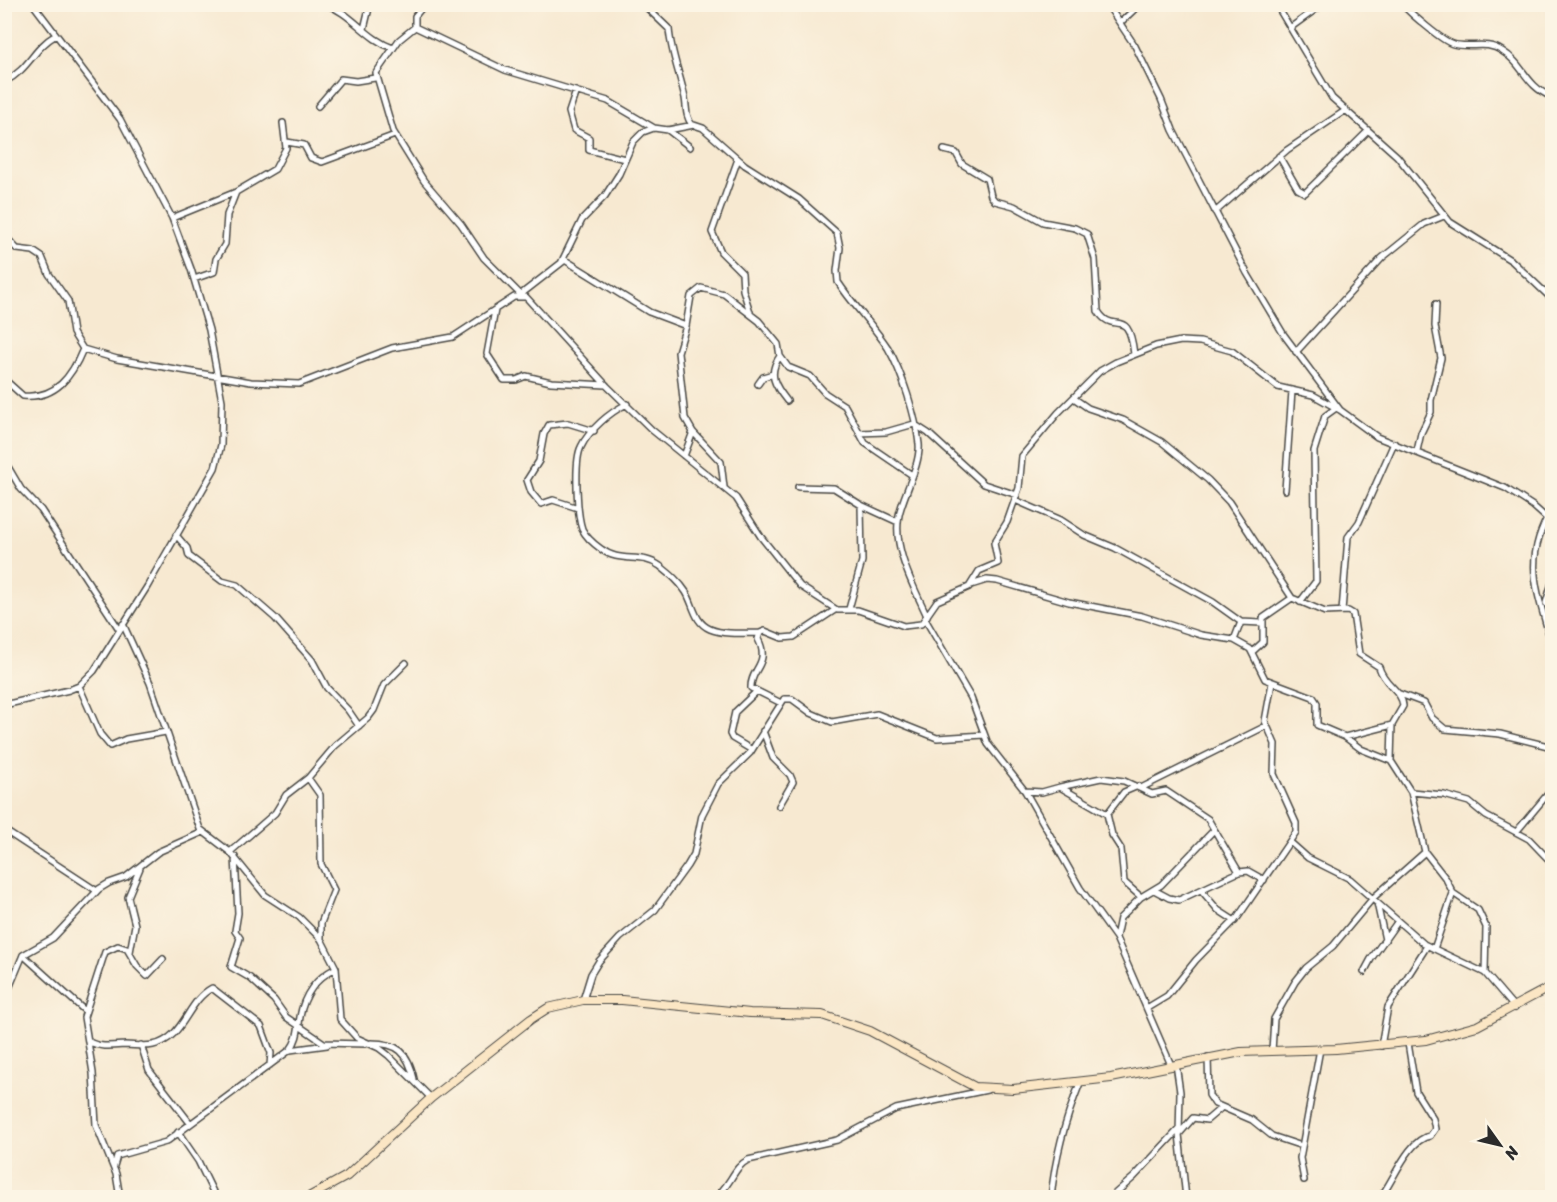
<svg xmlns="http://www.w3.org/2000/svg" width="1557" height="1202" font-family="Sriracha,sans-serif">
  <rect width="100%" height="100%" fill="#fcf5e5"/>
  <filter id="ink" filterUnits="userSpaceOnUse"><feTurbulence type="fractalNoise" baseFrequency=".0167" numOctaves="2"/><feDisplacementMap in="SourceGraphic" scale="12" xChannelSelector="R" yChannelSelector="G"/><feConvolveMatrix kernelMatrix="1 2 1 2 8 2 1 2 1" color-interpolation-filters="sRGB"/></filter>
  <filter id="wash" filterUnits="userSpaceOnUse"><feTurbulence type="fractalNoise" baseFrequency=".008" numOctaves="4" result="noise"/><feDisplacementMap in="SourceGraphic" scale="24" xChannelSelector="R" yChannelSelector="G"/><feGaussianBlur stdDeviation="1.35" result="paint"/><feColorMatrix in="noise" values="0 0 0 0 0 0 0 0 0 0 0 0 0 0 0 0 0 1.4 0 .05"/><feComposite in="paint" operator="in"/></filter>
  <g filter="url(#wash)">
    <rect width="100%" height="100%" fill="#f7e9d1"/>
  </g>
  <g filter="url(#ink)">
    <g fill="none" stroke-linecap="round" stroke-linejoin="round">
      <g stroke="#4a4844" stroke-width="8">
        <path id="street" d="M325,4C352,13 366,39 393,48
          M643,4L669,29C671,53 680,74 685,98C687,109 685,115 692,125
          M1107,4L1135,46L1161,99L1173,130L1247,273L1284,335L1340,410L1377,437L1505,488L1533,506L1552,523
          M1276,4L1332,98L1397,156L1450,222L1512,261L1552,299
          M1402,4C1410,13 1442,41 1453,44C1470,49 1486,40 1502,51C1525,65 1524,85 1552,97
          M1120,23L1140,4
          M415,27V16L425,4
          M1290,28L1323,4
          M364,29L370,4
          M4,82C31,68 32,49 56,35
          M576,91L569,112L574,130L589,138V150L625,159
          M318,106L341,79L356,81L375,78
          M668,130L690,147
          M287,142L304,145L311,158L322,162L395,135
          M944,150L956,153L962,164L987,179L991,196L995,201L1014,206L1043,222L1075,228L1087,234L1095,259L1098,311C1114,337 1128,304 1134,354
          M1279,156L1298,189L1305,193L1368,131
          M738,159L712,232L721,252L742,273L743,290L750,312
          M1215,212L1287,150L1346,110
          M172,218L236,192L275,169L286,148L283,123
          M4,235L17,249L33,251L42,257L49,274L68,301L73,333L83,349L117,359L251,382L299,384L392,348L453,337L514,297H526L606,385L652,430L736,498L761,537L800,586L837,610H858L904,626L921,624L937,601L969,587L979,571L998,563L994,543L1007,522L1019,488L1022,456L1058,413L1100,371L1116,362L1156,346L1181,341L1200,342L1232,351L1278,387L1313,395L1340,410
          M562,261L582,220L605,196L619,174L633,142L643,132L654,128
          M194,279L214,272L216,259L225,244L227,215L236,192
          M520,295L565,260L649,312L686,326
          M522,296L484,258L461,224L424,181L393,131L376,73L399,40L415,27L505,70L608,101L654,128L668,130L694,125L703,128L745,165L799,199L837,233L840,248L837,271L838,282C853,305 873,325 888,348C902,372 916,417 919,444C921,464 903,495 899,515C892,548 914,587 927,616
          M495,310L487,354L504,380H516L526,376L551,382L606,385
          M1296,352L1382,258L1424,224L1444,216
          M780,356C767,374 775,386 787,401
          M4,379L23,396C56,399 72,376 83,349
          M758,384L763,377L773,374
          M1075,399L1088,408L1123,420L1162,442L1208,480L1229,502L1292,598L1325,612L1348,611L1353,614L1359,654L1379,667C1384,685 1402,690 1403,706L1392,725L1345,737
          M627,404C610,412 589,430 581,447C574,461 577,514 582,529C586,537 594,544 601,549C620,564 641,552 660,566C670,574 679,581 686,592C694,605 694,622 710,629C724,635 745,633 760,633
          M859,433L886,432L914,424L928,433L984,484L1017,495
          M1417,451L1421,433L1431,412V400L1441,358L1435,326L1436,304
          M684,456L693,432
          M4,460L21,489L41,510L119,629
          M724,487L721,462L693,432L685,418L678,352L686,326L691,296L701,288L724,294L759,321L778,344L780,356L788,367L810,376L825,393L845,406L865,443L912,475
          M798,487L834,488L861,505L898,522
          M1285,490L1292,391
          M1015,500L1061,520L1084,535L1115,548L1213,602L1241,622L1261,623
          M578,508L553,500L541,504L531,492L527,480L539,461L544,434L549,425L568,423L594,431
          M1552,509C1521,561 1538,592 1552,645
          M176,535L187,548L189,556L222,581L237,585L275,618L312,660L327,688L348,710L359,726
          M1552,583L1546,603L1552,611
          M971,585L987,580L997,581L1069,602L1142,616L1201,635L1234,640L1250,649L1265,679L1313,697L1317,703V725L1345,737L1361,749L1391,761L1411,792L1425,852L1446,879L1453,893L1434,949
          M1300,602L1316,581L1314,451L1325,416L1336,408
          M849,609L862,561L861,505
          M1342,611L1348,537L1359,522L1394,443
          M925,619L971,698L988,744L1025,791L1080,888L1116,938L1171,1065
          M123,624L150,683L200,829L230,852L265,895L299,917L321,939L336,968L340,1019L357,1038L379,1048L388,1055L431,1098
          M1234,640L1241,622
          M1252,652L1263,642V618L1292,598
          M79,686L100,734L110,746L126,739L166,732
          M1400,694L1424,703L1432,718L1445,729L1500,734L1552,747
          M781,703L751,688C750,669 771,664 758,639L760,633L765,631L782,638L794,637L835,610
          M4,705L69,690L79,686L94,671L147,587L215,468L221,445L222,401L209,330L191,269L172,218L120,119L33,4
          M763,731L773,758L790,775L793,782L779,806
          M752,750L732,738L730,734L735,712L756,692
          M1391,761L1392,725
          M308,778L320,795L321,864L334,890L321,923V939
          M1060,787L1101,778L1124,781L1152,794L1166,791L1208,819L1239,872
          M1141,788L1266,726
          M1025,791L1042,792L1060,787L1107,814L1112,835L1121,849L1124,882L1141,897L1120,918L1116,937
          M1411,792L1444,795L1469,802L1486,816L1529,839L1552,863
          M1107,814L1124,792L1138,786
          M4,830L97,891
          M1517,831L1552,789
          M1290,842L1308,858L1350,879L1424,944L1485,973L1515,1008
          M230,852L275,813L286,795L308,778L335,746L368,718L374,710L384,685L406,663
          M235,857L238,913L235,931L240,938L231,967L250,978L274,1000L286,1017L324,1043L365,1044
          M1154,890L1169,898L1179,900L1239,872L1248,871L1264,880
          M1201,890L1218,910L1235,921
          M1453,893L1478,910L1486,927L1485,973
          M1141,897L1161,885L1214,830
          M1377,903L1385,940
          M130,952L135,925L128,897L140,868
          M23,955L85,1011
          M1364,972L1371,959L1398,921
          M4,1000L23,955L53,938L99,889L109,883L126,877L158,852L203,832
          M583,1000L591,974L599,961L620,938L655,910L687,866L694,854L702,815L718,784L750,753L784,699H792L811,713L832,722L877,714L937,738L984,735
          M1147,1008L1167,996L1196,960L1238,917L1296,832V823L1274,774L1275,744L1265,721L1272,683
          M88,1041C99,1048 112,1046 125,1045C134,1045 144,1047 153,1045C185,1038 186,1002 212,988L261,1026L271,1053L270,1065
          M371,1043C398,1043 408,1052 414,1079
          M141,1045L149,1070L190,1123
          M1381,1046L1388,1007L1427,946
          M290,1050L327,1045
          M1272,1051L1274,1019L1295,982L1306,968L1333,946L1373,898L1425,852
          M1208,1057L1209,1095L1215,1104L1252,1120L1272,1136L1302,1146
          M1176,1064L1180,1092L1179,1134L1186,1198
          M178,1132L198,1161L216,1198
          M1179,1134L1193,1118L1207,1120L1221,1108
          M114,1166L117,1156L166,1142L290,1050C298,1040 298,1029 300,1017C304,994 316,978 336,968
          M1304,1180L1300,1158L1320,1049
          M120,1198L116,1174L96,1125L93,1073L84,1017L105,952L118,946L127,949L137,966L147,976L163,959
          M714,1198C730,1188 733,1167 748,1160L837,1140L896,1109L987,1090
          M1051,1198C1055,1158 1065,1120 1080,1083
          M1110,1198L1134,1177L1179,1129
          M1380,1198C1393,1182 1408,1139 1430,1136L1435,1129L1433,1119L1416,1092L1408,1043"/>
      </g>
      <g stroke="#4a4844" stroke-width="10">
        <path id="secondary" d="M307,1198L347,1176L431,1098L531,1019L548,1008L583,1000H622L750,1013L822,1015L870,1031L975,1087L1013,1089L1111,1078L1241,1052L1336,1049L1426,1040L1477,1026L1552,986"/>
      </g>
      <use href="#street" stroke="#fff" stroke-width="5"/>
      <use href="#secondary" stroke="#fbe6c4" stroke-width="8"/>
    </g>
  </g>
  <rect width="1557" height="1202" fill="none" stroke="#fcf5e5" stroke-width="24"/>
  <g transform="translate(1500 1145) rotate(124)" stroke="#fcf5e5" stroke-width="4.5" paint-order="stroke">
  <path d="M0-4.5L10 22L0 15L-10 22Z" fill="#2b2b2b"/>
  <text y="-9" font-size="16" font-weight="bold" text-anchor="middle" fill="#2b2b2b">N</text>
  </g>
</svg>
